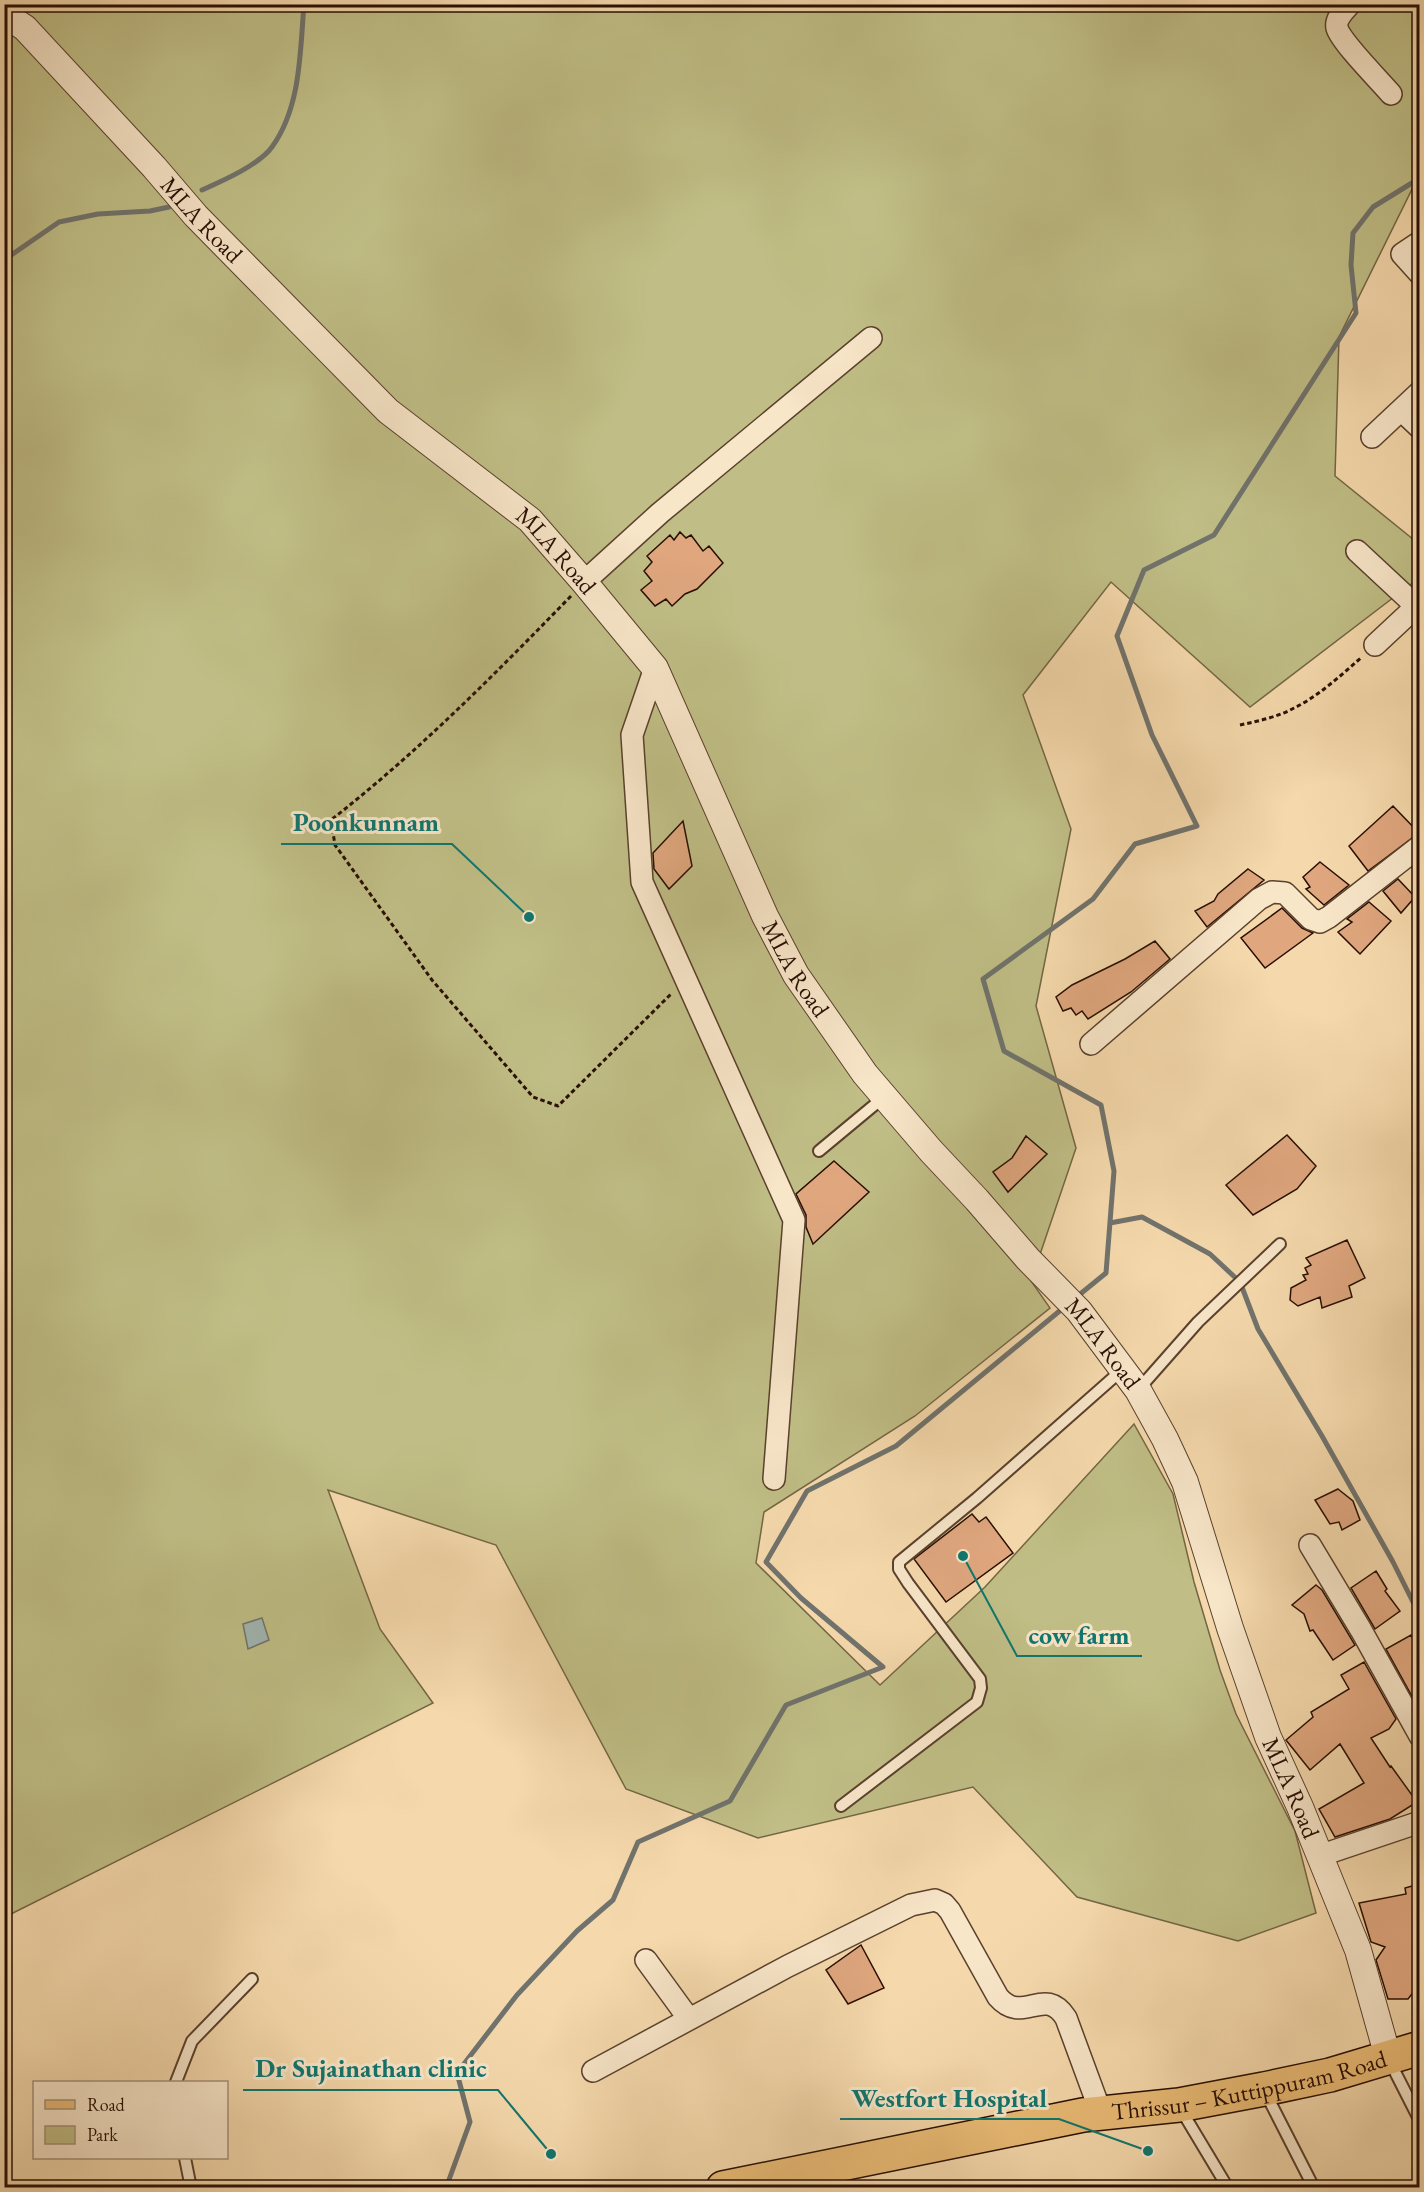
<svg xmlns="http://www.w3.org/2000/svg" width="1424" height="2192" font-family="'EB Garamond',serif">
  <rect width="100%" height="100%" fill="#f5d9ac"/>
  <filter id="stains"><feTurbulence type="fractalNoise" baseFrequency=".00333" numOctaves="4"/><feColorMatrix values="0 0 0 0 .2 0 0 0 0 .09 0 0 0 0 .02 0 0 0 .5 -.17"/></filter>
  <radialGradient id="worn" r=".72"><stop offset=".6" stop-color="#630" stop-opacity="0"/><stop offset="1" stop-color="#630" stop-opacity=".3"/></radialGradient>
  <path fill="#c0be86" stroke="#746644" stroke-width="1.5" d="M5,5H1419V175L1339,337L1335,476L1419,544V578L1250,707L1111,582L1023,695L1071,829L1036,1006L1076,1148L1031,1281L1050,1308L915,1416L764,1512L756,1563L880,1685L985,1587L1134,1424L1173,1494L1194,1582L1220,1670L1236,1714L1295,1831L1316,1913L1238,1941L1077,1897L973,1787L758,1838L626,1789L496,1545L328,1490L380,1629L433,1703L5,1917Z"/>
  <path fill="#a0b7b4" stroke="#70736d" stroke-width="1.5" d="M262,1618L269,1640L248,1649L243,1624Z"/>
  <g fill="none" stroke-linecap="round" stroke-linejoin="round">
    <path stroke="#70736d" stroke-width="5" d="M202,190C222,181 259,165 272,147C301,107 300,52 304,4
      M4,260L59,222L98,214L150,211L169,207
      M1110,1223L1142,1217L1210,1254L1240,1282L1258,1329L1322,1436L1393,1562L1420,1616
      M1079,1295L1106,1273L1114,1171L1101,1105L1004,1051L983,979L1093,899L1135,844L1197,826L1152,735L1117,636L1144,570L1214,535L1356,313L1351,265L1353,233L1373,207L1420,178
      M446,2188L470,2122L457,2073L517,1995L577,1931L613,1900L638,1842L730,1801L786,1705L883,1667L801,1598L766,1562L807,1491L896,1446L1062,1309"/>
  </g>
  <path fill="#e0a77f" stroke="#270e03" stroke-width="1.5" d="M680,532L686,538L691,535L703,551L709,546L723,563L697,589L685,594L672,606L666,599L655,606L641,590L652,581L644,571L652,562L647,556L670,535L674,540Z
    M1393,806L1419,833L1368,871L1349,846Z
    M683,821L692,866L669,889L654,869L653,853Z
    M1320,862L1349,885L1324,905L1306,889L1310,887L1303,877Z
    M1248,869L1264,880L1207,927L1195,911L1214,901L1218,894Z
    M1398,879L1415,897L1401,913L1383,891Z
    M1369,902L1391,921L1360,954L1338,932L1352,922L1347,919Z
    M1282,908L1302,928L1313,933L1265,968L1241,938Z
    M1155,941L1170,959L1131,992L1088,1019L1082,1011L1076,1015L1071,1008L1063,1011L1056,997L1072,985L1125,959Z
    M1287,1135L1316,1166L1297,1189L1253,1215L1226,1185Z
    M1026,1136L1047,1154L1008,1192L993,1172L1012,1158Z
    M834,1161L869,1192L813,1244L806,1227V1215L796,1194Z
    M1347,1240L1365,1278L1349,1286L1352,1297L1322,1308L1320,1297L1298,1306L1290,1300L1291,1288L1306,1280L1303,1275L1308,1274L1305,1268L1311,1265L1306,1258Z
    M1338,1489L1353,1501L1360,1520L1342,1530L1339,1522L1330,1524L1315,1500Z
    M972,1514L979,1522L986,1517L1013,1553L946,1602L914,1559Z
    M1376,1571L1387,1589L1385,1591L1400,1611L1375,1629L1351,1588Z
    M1316,1585L1322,1590L1355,1645L1333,1660L1313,1630L1310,1631L1304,1614L1292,1605Z
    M1411,1635L1419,1650V1709L1386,1649Z
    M1364,1662L1396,1719L1389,1729L1371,1738L1390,1767L1391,1766L1417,1802L1390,1819L1335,1837L1319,1809L1364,1783L1340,1744L1310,1770L1286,1740L1313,1717L1311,1712L1349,1689L1341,1675Z
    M1419,1884V1985L1408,1999H1388L1376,1960L1385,1947L1371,1942L1359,1903L1406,1894L1405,1888Z
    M861,1945L884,1988L848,2004L826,1970Z"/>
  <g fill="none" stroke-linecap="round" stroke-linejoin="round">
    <g stroke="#5a412d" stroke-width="14">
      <path id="service" d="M819,1151L884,1097
        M1138,1390L1198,1322L1280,1244
        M841,1806L977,1702L981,1688L980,1679L908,1583L899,1569V1562L977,1498L1122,1370
        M1389,2060L1420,2121
        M176,2082L192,2041L252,1979
        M1265,2092L1314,2188
        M1180,2108L1228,2188
        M185,2158L191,2188"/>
    </g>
    <g stroke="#5a412d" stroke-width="24">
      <path id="minor" d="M1350,4C1344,11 1335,18 1337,28C1341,42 1380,81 1391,94
        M1420,242L1402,254L1420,274
        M1401,410L1420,428
        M1372,437L1420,392
        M1357,551L1416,606
        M584,582L660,513L871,338
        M1375,645L1420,603
        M655,668L632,735L642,882L794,1220L774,1479
        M1091,1044L1259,899L1272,892L1285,893L1311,919L1320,922L1329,917L1420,846
        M1310,1545L1361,1630L1420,1736
        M1319,1856L1420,1822
        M646,1960L689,2019
        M593,2071L788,1966L911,1905L935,1900L944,1904L950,1911L998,1997C1023,2026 1044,1984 1066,2018L1101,2113"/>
    </g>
    <g stroke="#5a412d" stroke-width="28">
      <g id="tertiary">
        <path id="s1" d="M4,14L25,28L154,167L196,216L388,411L530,520L584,582L655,668L765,916L796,975L865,1074L931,1151L977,1200L1028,1259L1079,1311L1138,1390L1165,1439L1185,1482L1230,1628L1268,1737L1300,1807L1358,1950L1388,2057"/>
      </g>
    </g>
    <g stroke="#270e03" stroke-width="36">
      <g id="primary">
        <path id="s2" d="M723,2188L1083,2115L1179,2105L1264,2089L1330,2075L1420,2048"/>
      </g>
    </g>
    <path stroke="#270e03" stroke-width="3" stroke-dasharray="4.5 3" stroke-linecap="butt" d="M571,596C494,675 418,752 331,820L335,845L432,980L533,1097L558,1106L671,994
      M1240,725C1258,721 1278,717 1294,708C1319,696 1341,675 1362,657"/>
    <use href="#service" stroke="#f8e6c9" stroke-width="10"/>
    <use href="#minor" stroke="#f8e6c9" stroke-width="21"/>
    <use href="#tertiary" stroke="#f8e6c9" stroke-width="26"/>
    <use href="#primary" stroke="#eabc76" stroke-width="33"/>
  </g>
  <g text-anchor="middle" stroke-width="6" stroke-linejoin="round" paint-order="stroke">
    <g font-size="24" fill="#270e03" stroke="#f8e6c9">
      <text dy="8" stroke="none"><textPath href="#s1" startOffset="286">MLA Road</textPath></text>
      <text dy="8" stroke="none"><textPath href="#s1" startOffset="772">MLA Road</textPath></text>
      <text dy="8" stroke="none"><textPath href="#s1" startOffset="1258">MLA Road</textPath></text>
      <text dy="8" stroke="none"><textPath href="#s1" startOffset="1744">MLA Road</textPath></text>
      <text dy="8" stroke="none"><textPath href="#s1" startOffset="2230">MLA Road</textPath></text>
      <text dy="8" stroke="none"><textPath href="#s2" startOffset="536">Thrissur – Kuttippuram Road</textPath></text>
    </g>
  </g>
  <path fill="none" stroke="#0f766e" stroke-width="2" d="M529 917L452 844H281M963 1556L1017 1656H1142M551 2154L498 2090H243M1148 2151L1059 2119H840"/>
  <g fill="#0f766e" stroke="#f8e6c9" stroke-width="2">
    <circle cx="529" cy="917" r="6"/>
    <circle cx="963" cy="1556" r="6"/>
    <circle cx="551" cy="2154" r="6"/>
    <circle cx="1148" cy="2151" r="6"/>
  </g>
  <g font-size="26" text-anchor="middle" font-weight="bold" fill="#0f766e" stroke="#f8e6c9" stroke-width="6" stroke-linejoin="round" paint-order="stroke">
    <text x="366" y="831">Poonkunnam</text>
    <text x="1079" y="1644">cow farm</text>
    <text x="371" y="2077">Dr Sujainathan clinic</text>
    <text x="949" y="2107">Westfort Hospital</text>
  </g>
  <rect width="1424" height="2192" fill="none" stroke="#f5d9ac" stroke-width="24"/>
  <rect x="6" y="6" width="1412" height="2180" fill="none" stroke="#270e03" stroke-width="3"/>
  <rect x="12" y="12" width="1400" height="2168" fill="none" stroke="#270e03" stroke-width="1.5"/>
  <rect x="33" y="2081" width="195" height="78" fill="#f8e6c9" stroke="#a4907a" stroke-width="1.5"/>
  <rect x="45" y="2100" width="30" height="9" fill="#eabc76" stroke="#a4907a" stroke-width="1.5"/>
  <text x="87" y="2111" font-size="18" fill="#270e03">Road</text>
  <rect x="45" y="2126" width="30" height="18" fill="#c0be86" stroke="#a4907a" stroke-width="1.5"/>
  <text x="87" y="2141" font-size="18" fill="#270e03">Park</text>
  <rect width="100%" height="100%" filter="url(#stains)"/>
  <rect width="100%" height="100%" fill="url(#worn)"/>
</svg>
